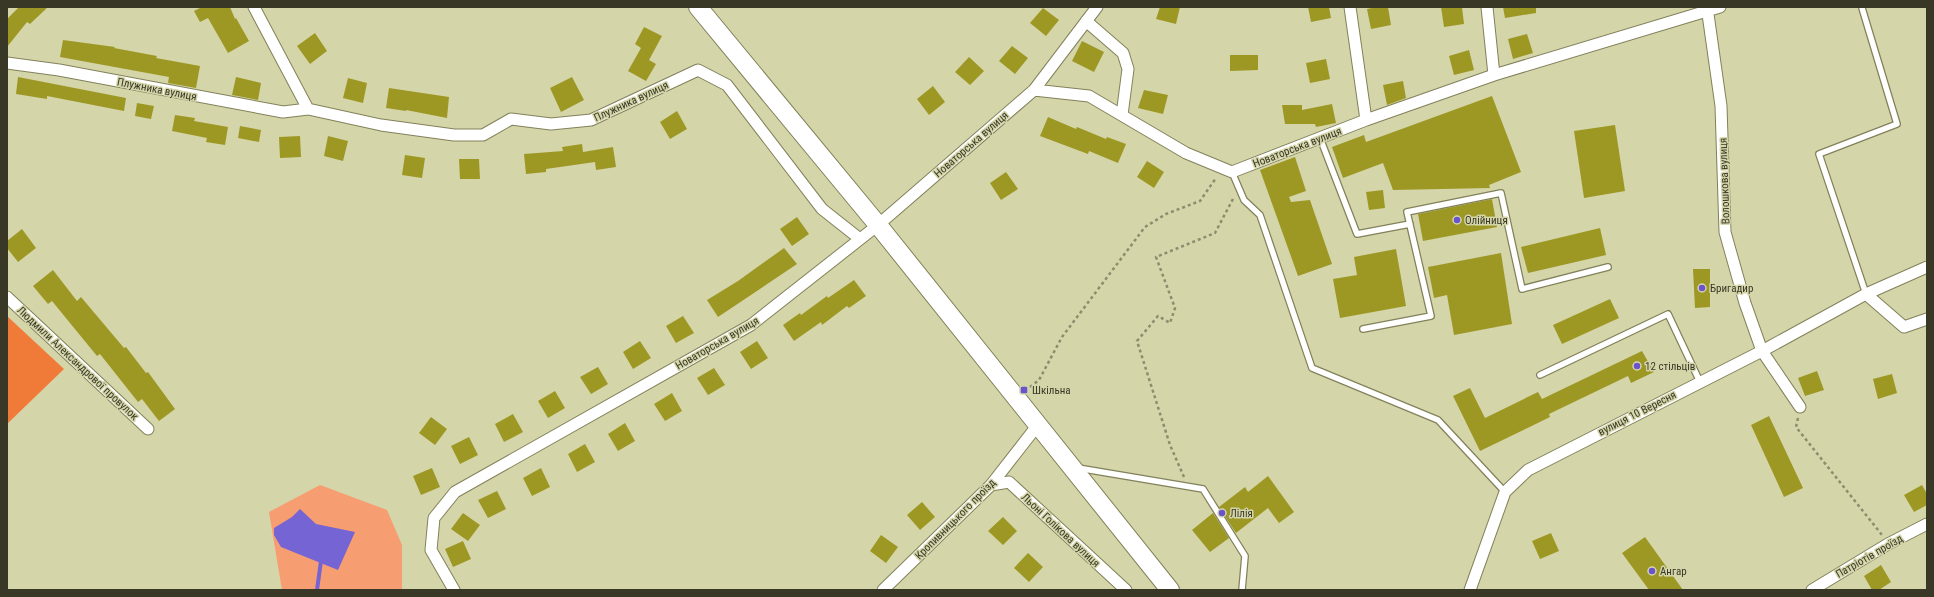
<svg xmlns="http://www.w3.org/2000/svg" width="1934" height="597" font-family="'Roboto Condensed',sans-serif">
  <rect width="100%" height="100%" fill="#d5d5aa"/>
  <path fill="#f69d71" d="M320,485L387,510L402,545V590H282L269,512Z"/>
  <path fill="#f07b39" d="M7,316L64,369L7,424Z"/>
  <path fill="#7564d3" d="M300,509L316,524L355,532L338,570L281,547L274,535V528L292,517Z"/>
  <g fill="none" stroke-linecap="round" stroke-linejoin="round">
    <path stroke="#7564d3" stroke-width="4" d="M317,590L321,561"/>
  </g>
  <path fill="#9d9824" d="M19,7H48L30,24L27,22L7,47V19Z
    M202,7H230L235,19L236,18L249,41L228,53L208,18L200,22L194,11Z
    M1160,7H1180L1176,24L1156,19Z
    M1308,7H1329L1331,18L1311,22Z
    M1377,7H1388L1391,25L1371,29L1367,9Z
    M1441,7H1462L1464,24L1444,27Z
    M1503,7H1536V13L1505,18Z
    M1043,8L1059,20L1046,36L1030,23Z
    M644,27L662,36L649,60L656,64L646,81L628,71L641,48L635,44Z
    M315,33L327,51L310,64L297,46Z
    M1527,34L1533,53L1513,59L1508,39Z
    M63,40L115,47L114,48L157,56L156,58L200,66L196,88L168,83L169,77L60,57Z
    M1082,41L1104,52L1094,72L1072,61Z
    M1012,46L1028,58L1015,74L999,61Z
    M1469,50L1474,70L1454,75L1449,56Z
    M1230,55H1258V70L1230,71Z
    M969,57L984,71L970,85L955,72Z
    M1326,59L1330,79L1310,83L1306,63Z
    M18,77L126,98L124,111L47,96V99L16,94Z
    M236,77L261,83L258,100L232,95Z
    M572,77L584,100L561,112L550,88Z
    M348,78L367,83L363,103L343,98Z
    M1403,81L1406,98L1387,105L1383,85Z
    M933,86L945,102L929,115L917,99Z
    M389,88L449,97L447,118L406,110V111L386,108Z
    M1144,90L1168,95L1163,114L1138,108Z
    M1492,96L1521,172L1489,185L1490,188L1393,190L1383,163L1343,178L1332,147L1364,135L1366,142Z
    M137,103L154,106L151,119L135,116Z
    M1332,104L1336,123L1316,127L1315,124H1285L1282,105H1302V110Z
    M677,111L687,129L670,139L660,122Z
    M175,115L195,118L194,121L228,127L225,145L206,142L207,138L172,131Z
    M1048,117L1076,129L1077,127L1106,139L1107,137L1126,144L1118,163L1089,151L1088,154L1040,136Z
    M1615,125L1625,191L1584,198L1574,131Z
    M240,126L261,130L259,142L238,138Z
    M300,136L301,157L280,158L279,137Z
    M328,136L348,141L343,161L324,156Z
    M582,144L583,152L613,147L616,167L596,170L595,162L546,169V172L526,174L524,154L563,151L562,147Z
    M405,155L425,158L422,178L402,175Z
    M1295,157L1306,191L1289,197L1291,202L1310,200L1332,264L1298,276L1260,170Z
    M459,159H479L480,179H460Z
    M1147,161L1164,172L1154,188L1137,177Z
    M1006,172L1018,189L1001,200L990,183Z
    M1383,190L1385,208L1369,210L1366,192Z
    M1492,199L1497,227L1423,241L1418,214Z
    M797,217L809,234L792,246L780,229Z
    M1600,228L1606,255L1528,273L1521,247Z
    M22,229L36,248L18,262L7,248V241Z
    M784,248L797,264L718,317L707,300L738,281Z
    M1396,249L1406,306L1340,318L1333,279L1357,275L1354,257Z
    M1501,253L1512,324L1454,335L1447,295L1434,298L1428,267Z
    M1693,269H1710V307L1695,308Z
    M53,270L77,301L81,297L124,348L126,347L146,373L148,372L175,409L159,421L142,399L138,402L100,354L97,356L52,301L48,304L33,286Z
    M854,280L866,296L849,308L847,306L822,325L821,322L794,341L783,325L800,313L801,315L827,296L828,298Z
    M1610,299L1619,318L1562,344L1553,325Z
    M683,316L694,333L676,343L666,326Z
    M640,341L651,358L633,369L623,352Z
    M757,341L768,358L751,369L740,352Z
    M1642,351L1654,372L1631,383L1628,376L1549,414L1550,417L1480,451L1453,396L1470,388L1485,418L1538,392L1542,399Z
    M598,367L608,384L591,394L580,377Z
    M714,368L725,385L708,395L697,378Z
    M1817,371L1824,390L1805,396L1798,378Z
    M1892,374L1897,393L1878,399L1873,379Z
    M555,391L565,408L548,418L538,401Z
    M672,393L682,411L665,421L654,404Z
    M513,414L523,432L504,442L495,424Z
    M1769,416L1803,488L1784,497L1751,425Z
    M431,417L447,429L435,445L419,433Z
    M625,423L635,441L618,451L608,434Z
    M469,437L478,455L460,464L451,446Z
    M585,444L595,462L577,472L568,454Z
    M432,468L440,487L421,495L413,476Z
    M541,468L550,487L532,496L523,478Z
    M1268,476L1294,512L1279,523L1268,508L1236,533L1219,507L1245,487L1248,492Z
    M1922,485L1927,494V505L1914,512L1904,495Z
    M497,491L506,509L488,518L478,500Z
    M922,502L935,517L920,530L907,515Z
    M463,513L480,525L468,541L451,529Z
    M1213,513L1229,538L1210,552L1192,530Z
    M1003,517L1017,531L1003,545L988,531Z
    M1551,533L1559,551L1540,559L1532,541Z
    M881,535L898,547L886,563L870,551Z
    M1645,537L1683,590H1649L1622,553Z
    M463,541L471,559L453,567L445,549Z
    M1028,553L1043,567L1029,582L1014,568Z
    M1881,565L1891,582L1879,590H1872L1864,576Z"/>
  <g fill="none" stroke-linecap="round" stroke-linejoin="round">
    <g stroke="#82815a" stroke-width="8">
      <path id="service" d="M1862,8L1897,124L1819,154L1866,294
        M1320,138L1357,234L1410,224
        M1232,172L1244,200L1260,215L1312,368L1438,420L1505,492
        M1363,329L1431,316L1407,212L1501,193L1522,289L1608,267
        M1540,375L1668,314L1700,382
        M1078,468L1203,489L1245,556L1242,590"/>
    </g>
    <g stroke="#82815a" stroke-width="13">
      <path id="minor" d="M254,7L308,109
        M1350,7L1366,120
        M1487,7L1494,75
        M1707,7L1721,106L1725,232L1745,303L1762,351L1800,407
        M1086,21L1123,53L1128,69L1122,115
        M7,63L59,70L283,112L308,109L381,125L454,135H483L511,119L551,124L591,120L698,70L727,85L822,209L860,239
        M1034,90L1097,7
        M1866,294L1904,327L1927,319
        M7,297L148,429
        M991,485L1009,482L1126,590
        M454,590L431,550L434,518L455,492L751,325L878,225L1034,90L1089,96L1186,153L1232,172L1366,120L1494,75L1720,7
        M883,590L991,485L1037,426
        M1470,590L1505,492L1528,470L1762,351L1866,294L1927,267
        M1812,590L1888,544L1927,524"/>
    </g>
    <g stroke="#82815a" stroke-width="20">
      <path id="trunk" d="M698,7L878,225L1170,590"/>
    </g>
    <path stroke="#8d8c6d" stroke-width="2.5" stroke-dasharray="3 3" stroke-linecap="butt" d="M1030,387L1039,380L1062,337L1145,227L1166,214L1200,201L1216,178
      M1798,418L1796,427L1882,535
      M1184,477L1170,445L1137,341L1158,316L1170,323L1175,308L1156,257L1215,233L1234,197"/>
    <use href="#service" stroke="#fff" stroke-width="5.5"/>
    <use href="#minor" stroke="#fff" stroke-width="11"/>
    <use href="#trunk" stroke="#fff" stroke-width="18"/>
  </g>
  <g fill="#6a54ce" stroke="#d5d5aa" stroke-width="1.5">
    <circle cx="1457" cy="220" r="4"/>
    <circle cx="1702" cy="288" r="4"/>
    <circle cx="1637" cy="366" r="4"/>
    <rect x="1020" y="386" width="8" height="8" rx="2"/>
    <circle cx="1222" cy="513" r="4"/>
    <circle cx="1652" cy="571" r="4"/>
  </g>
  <g text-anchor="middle" stroke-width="3" stroke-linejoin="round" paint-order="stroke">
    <g font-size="11" fill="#393827" stroke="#d5d5aa">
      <text transform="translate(157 89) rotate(11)" y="4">Плужника вулиця</text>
      <text transform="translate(631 101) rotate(-25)" y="4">Плужника вулиця</text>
      <text transform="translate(971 144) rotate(-41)" y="4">Новаторська вулиця</text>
      <text transform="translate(1297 147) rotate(-21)" y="4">Новаторська вулиця</text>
      <text transform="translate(1724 181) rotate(-92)" y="4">Волошкова вулиця</text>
      <text transform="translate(717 343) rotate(-30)" y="4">Новаторська вулиця</text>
      <text transform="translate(78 363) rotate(43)" y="4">Людмили Александрової провулок</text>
      <text transform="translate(1637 413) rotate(-27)" y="4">вулиця 10 Вересня</text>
      <text transform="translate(955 519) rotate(-45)" y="4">Кропивницького проїзд</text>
      <text transform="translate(1061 530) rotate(43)" y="4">Льоні Голікова вулиця</text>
      <text transform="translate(1869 556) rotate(-30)" y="4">Патріотів проїзд</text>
    </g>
    <g font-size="11" fill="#393827" stroke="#d5d5aa" text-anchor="start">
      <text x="1465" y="224">Олійниця</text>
      <text x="1710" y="292">Бригадир</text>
      <text x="1645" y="370">12 стільців</text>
      <text x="1032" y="394">Шкільна</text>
      <text x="1230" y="517">Лілія</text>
      <text x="1660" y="575">Ангар</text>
    </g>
  </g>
  <rect width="1934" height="597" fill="none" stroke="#393827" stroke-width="16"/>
</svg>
